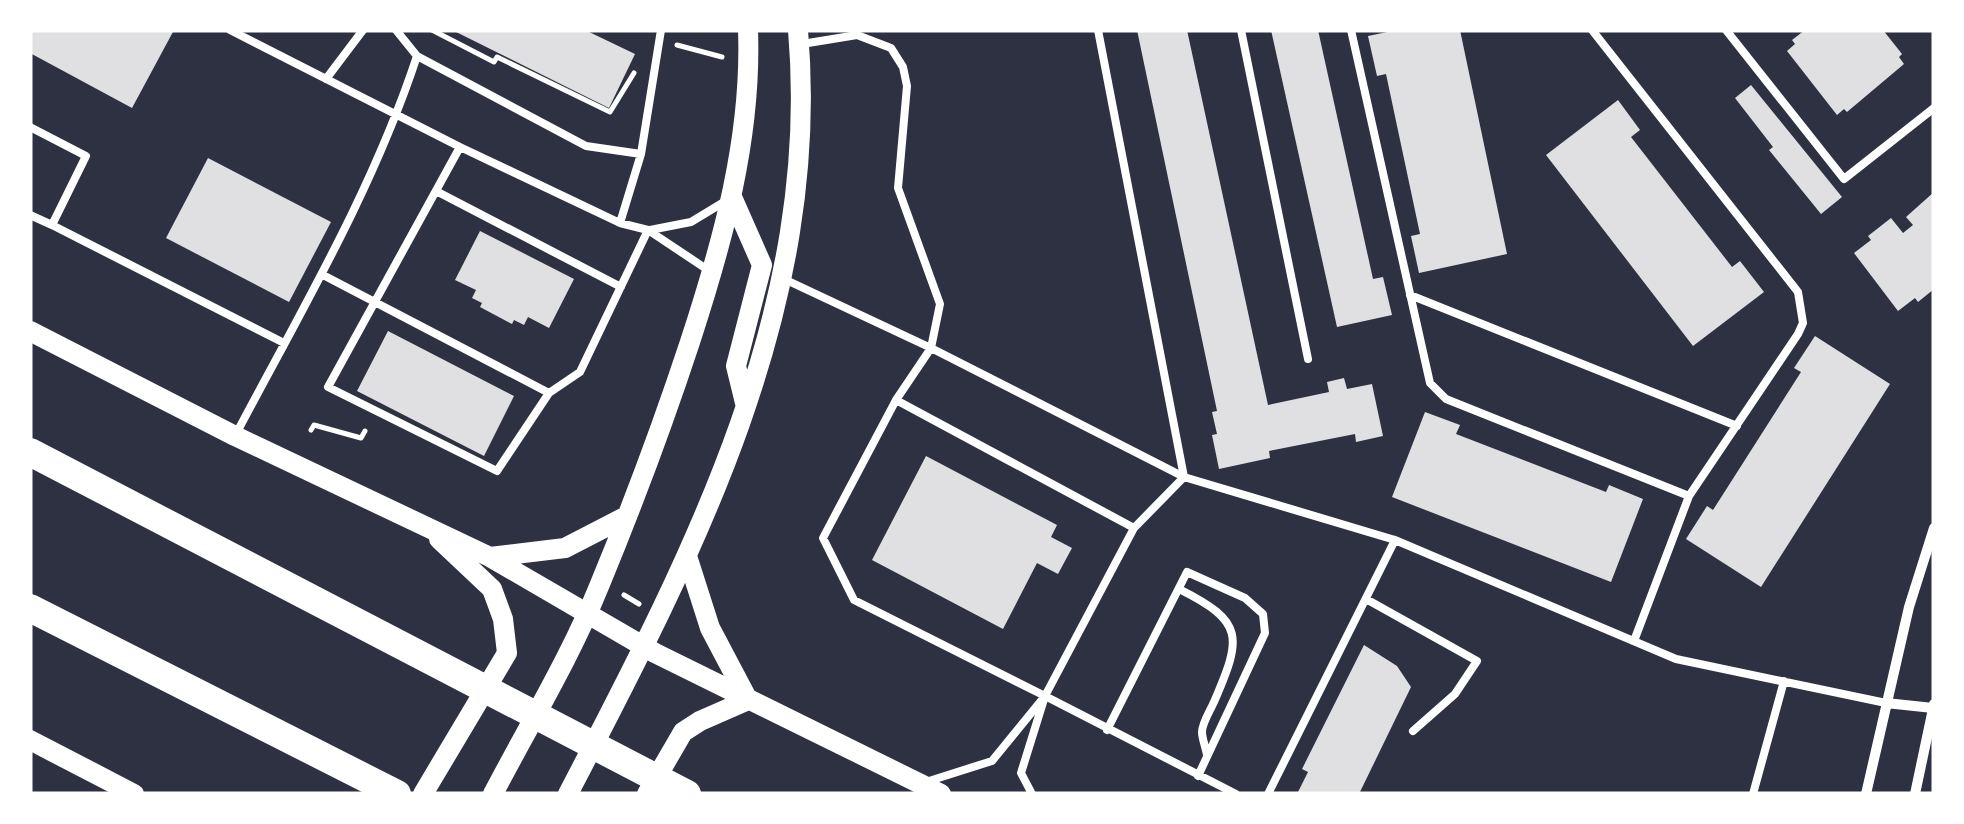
<svg xmlns="http://www.w3.org/2000/svg" width="1964" height="824" font-family="Mulish,sans-serif">
  <rect width="100%" height="100%" fill="#2d3142"/>
  <path fill="#e0e0e3" d="M30,30H174L132,108L30,53Z
    M452,30H585L635,54L609,108Z
    M1137,30H1187L1268,405L1329,392L1327,382L1344,378L1347,389L1372,384L1383,436L1356,442L1355,434L1269,451L1270,458L1219,469L1212,435L1217,434L1212,412L1217,411Z
    M1271,30H1318L1373,279L1383,277L1392,315L1337,327Z
    M1397,30H1460L1507,254L1419,273L1411,236L1420,234L1386,74L1377,76L1368,36Z
    M1805,30H1883L1902,54L1899,57L1904,64L1847,112L1844,109L1837,115L1787,51L1795,44L1792,40Z
    M1751,85L1842,197L1821,214L1769,150L1773,147L1735,98Z
    M1618,100L1640,130L1631,137L1732,267L1740,261L1764,292L1693,346L1546,155Z
    M208,158L331,222L289,302L166,238Z
    M1934,192V289L1918,302L1915,298L1898,311L1854,253L1871,240L1868,236L1891,218L1903,233L1913,225L1906,217Z
    M480,231L574,279L549,328L528,317L524,325L514,320L512,324L480,307L482,303L472,298L476,290L455,280Z
    M388,331L514,396L484,456L357,391Z
    M1815,336L1890,384L1761,587L1686,539L1707,506L1713,510L1801,372L1794,368Z
    M1425,412L1460,425L1456,434L1606,492L1609,485L1643,499L1611,582L1392,497Z
    M926,456L1057,525L1051,537L1072,548L1058,574L1037,563L1003,629L872,560Z
    M1364,645L1397,666L1411,687L1359,794H1297L1308,772L1302,769Z"/>
  <g fill="none" stroke-linecap="round" stroke-linejoin="round">
    <path stroke="#fff" stroke-width="5" d="M432,30L494,62L497,57L610,112L634,73
      M677,45L722,57
      M311,430L314,425L361,438L365,431
      M624,595L639,604"/>
    <path stroke="#fff" stroke-width="8" d="M230,30L460,147L620,223L648,230L708,270
      M1098,30L1184,477L1395,540
      M1241,30L1308,359
      M1351,30L1430,383L1446,399L1689,496L1634,641
      M1592,30L1798,292L1803,323L1798,334L1689,496
      M1726,30L1844,179L1934,108
      M802,44L857,35L891,48L903,67L907,86L898,188L940,304L931,348L896,400L823,538L854,600L1045,696L1134,528L896,400
      M417,56L586,146L641,154
      M326,79L363,30
      M30,127L86,156L52,225L30,215
      M460,147L328,387L497,471L549,393L580,372L648,230
      M436,191L621,287
      M620,223L641,154L661,30
      M52,225L284,343
      M650,230L691,222L724,202
      M323,275L549,393
      M784,279L931,348L1184,477L1134,528
      M1410,295L1737,426
      M235,436C301,311 373,190 417,56L396,30
      M1179,589C1245,622 1242,637 1214,702C1210,711 1202,723 1202,732C1202,739 1206,748 1207,755
      M1366,599L1477,661L1455,694L1413,731
      M1045,696L1236,794
      M1107,730L1187,572L1245,598L1263,614L1265,633L1198,776
      M929,781L992,761L1045,696L1021,773L1032,794
      M1268,794L1395,540L1676,659L1886,703
      M1753,794L1784,681"/>
    <path stroke="#fff" stroke-width="10" d="M1886,703L1933,708
      M1866,794L1909,607L1934,528
      M1915,794L1934,704"/>
    <path stroke="#fff" stroke-width="20" d="M732,197L762,265L736,366L745,403
      M30,331L235,436L490,557L655,653L941,794
      M687,556L710,628L748,700
      M490,557L565,548L625,517
      M30,740L134,794
      M423,794L507,653L503,619L492,589L439,539
      M493,794C529,725 571,656 600,584C633,504 663,424 690,342C723,241 752,137 748,30
      M568,794C693,554 822,309 798,30
      M647,794L683,732L700,721L748,700"/>
    <path stroke="#fff" stroke-width="28" d="M30,452L687,794
      M30,608L397,794"/>
  </g>
  <rect width="1964" height="824" fill="none" stroke="#ffffff" stroke-width="65"/>
</svg>
